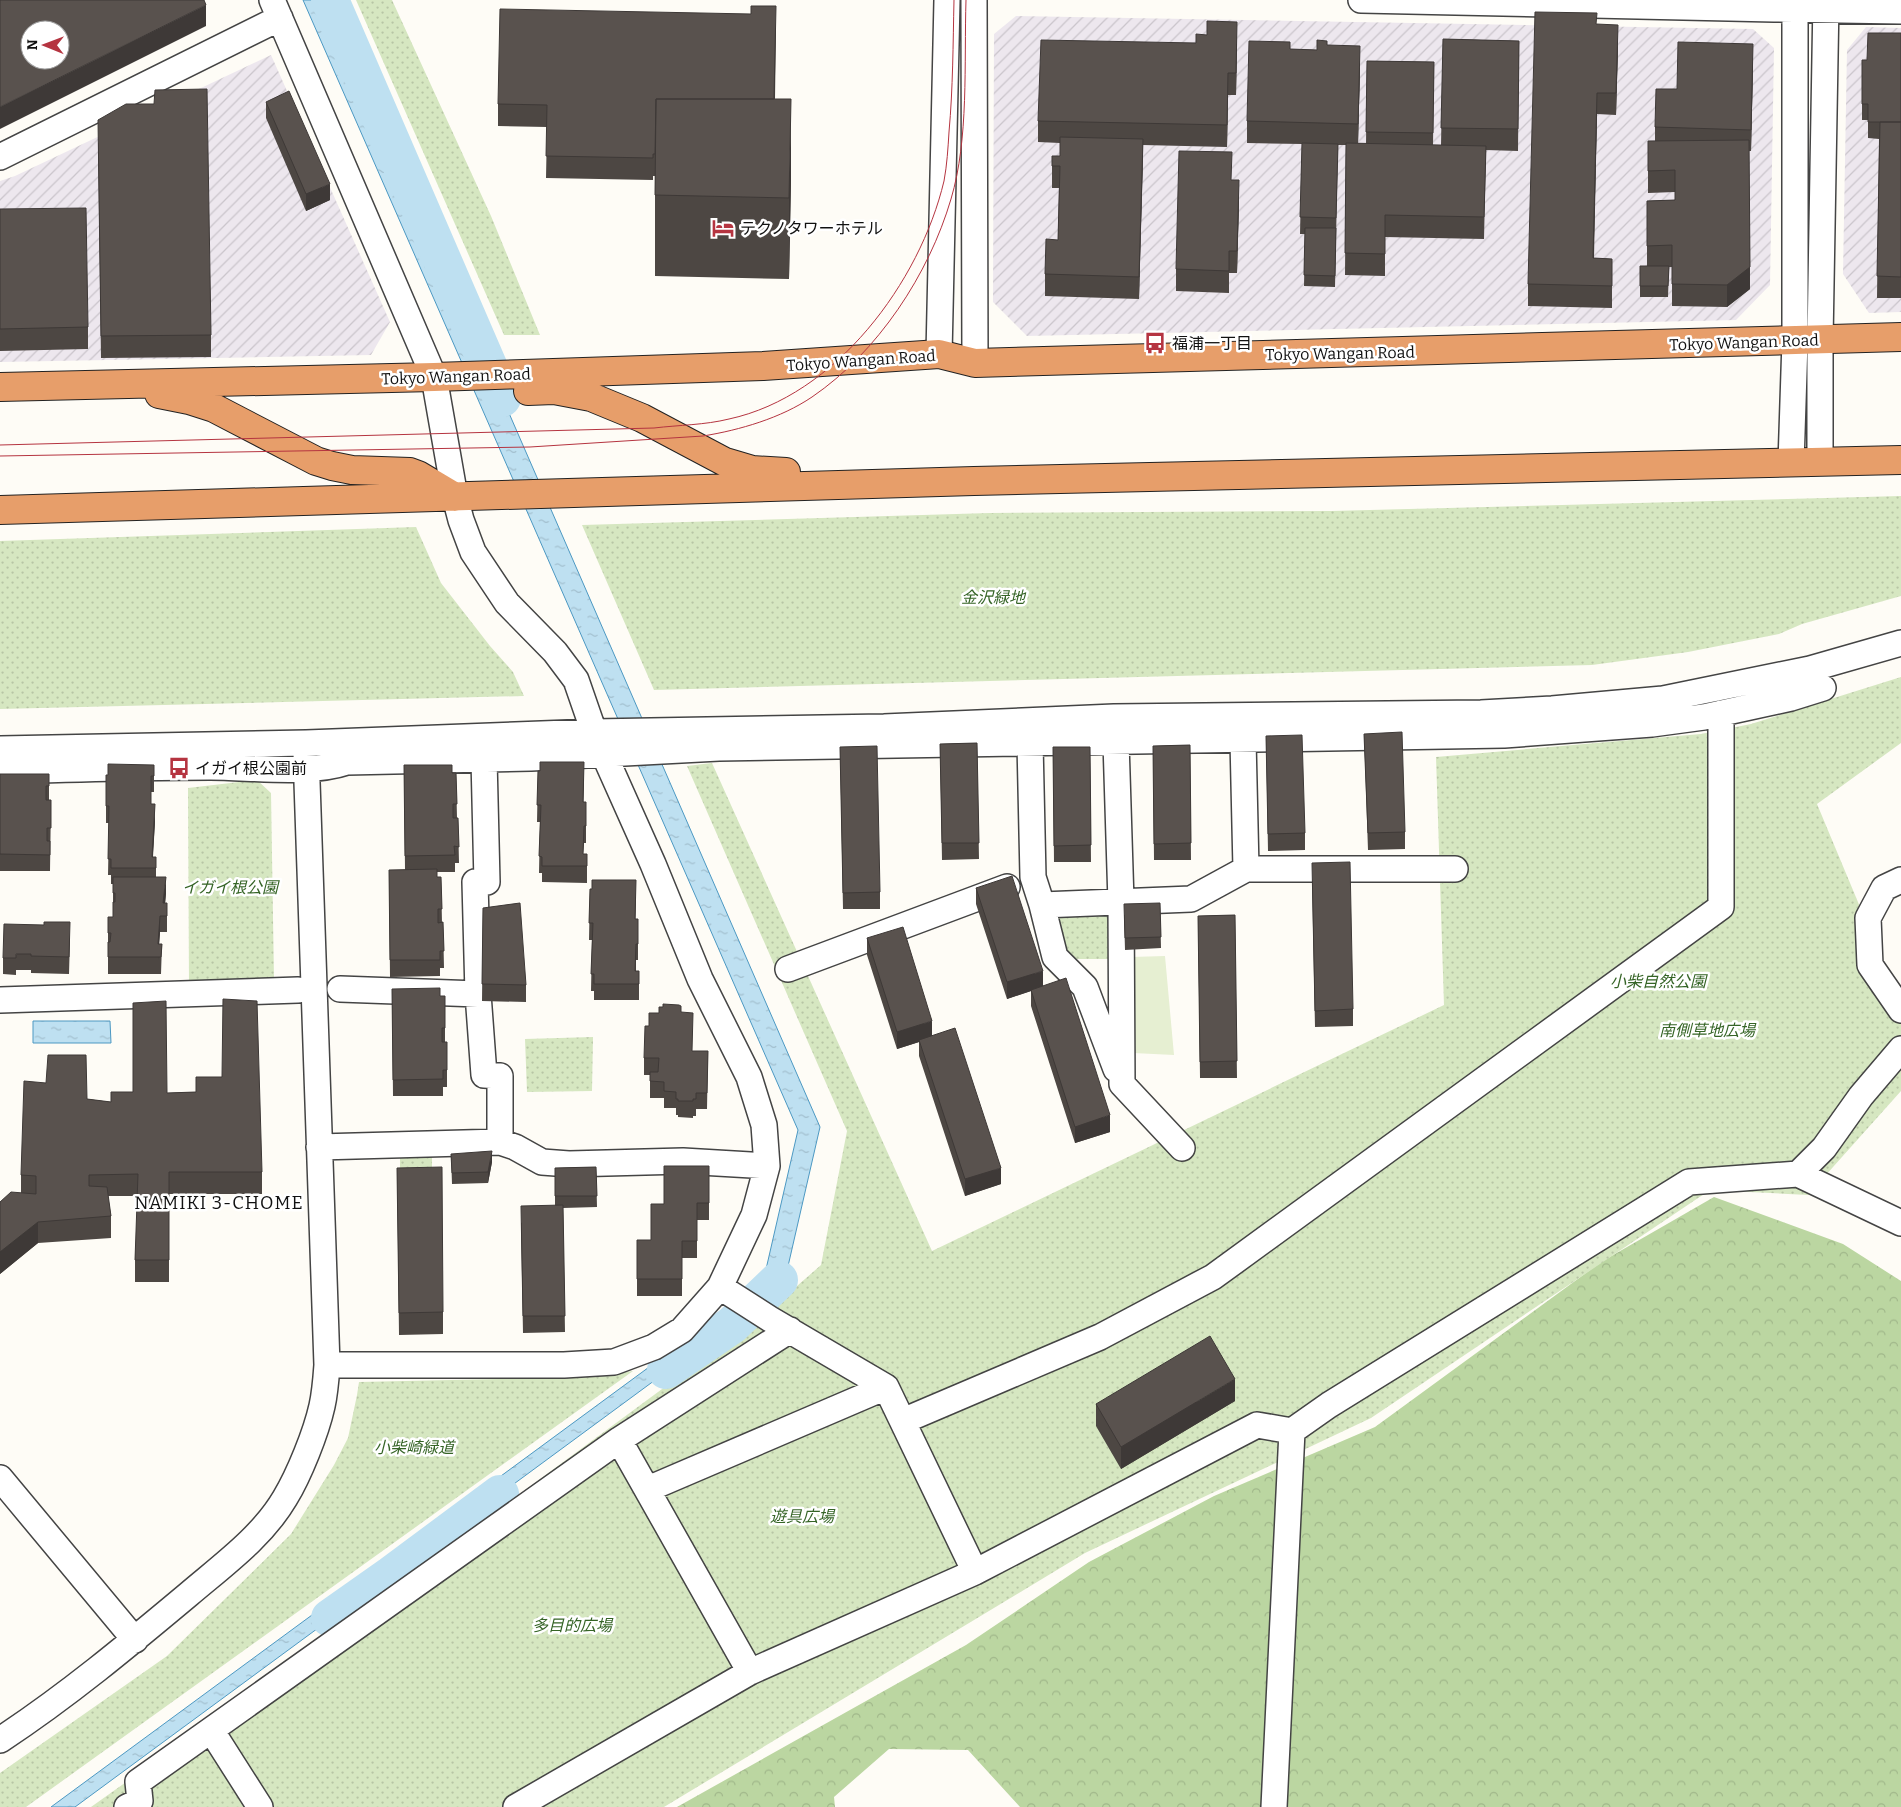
<svg xmlns="http://www.w3.org/2000/svg" width="1901" height="1807" font-family="Bitter,'Noto Sans JP',serif">
  <defs>
    <pattern id="industrial-furrows" width="10" height="10" patternUnits="userSpaceOnUse" patternTransform="scale(1.25)"><rect width="10" height="10" fill="#ede7ee"/><path d="M-1 1l2-2M0 10L10 0M9 11l2-2" fill="none" stroke="#cac5cb"/></pattern>
    <pattern id="forest-crowns" width="20" height="18" patternUnits="userSpaceOnUse" patternTransform="scale(1.25)"><rect width="20" height="18" fill="#bbd6a1"/><path d="M2 6a3 3 0 1 1 6 0M12 15a3 3 0 1 1 6 0" fill="none" stroke="#a0b78a"/></pattern>
    <pattern id="park-dots" width="8" height="8" patternUnits="userSpaceOnUse" patternTransform="scale(1.25)"><rect width="8" height="8" fill="#d6e7c1"/><path d="M2 2h.1M6 6h.1" fill="none" stroke="#b7c5a5" stroke-width="1.8" stroke-linecap="round"/></pattern>
    <pattern id="water-ripples" width="26" height="14" patternUnits="userSpaceOnUse" patternTransform="scale(1.25)"><rect width="26" height="14" fill="#bee0f1"/><path d="M2 4q2-2 4 0t4 0M15 11q2-2 4 0t4 0" fill="none" stroke="#a2bfce"/></pattern>
  </defs>
  <rect width="100%" height="100%" fill="#fefcf6"/>
  <path fill="url(#industrial-furrows)" d="M1016,16L1753,29L1774,48L1770,285L1736,320L1027,336L993,302L994,34Z
    M1866,27L1901,28V312L1869,313L1843,274L1847,50Z
    M271,55L390,322L371,355L0,362V181L15,176Z"/>
  <path fill="url(#forest-crowns)" d="M1714,1197L1843,1244L1901,1281V1807H1020L968,1750L889,1749L834,1797L835,1807H677L966,1645L1089,1562L1214,1496L1375,1427L1601,1262Z"/>
  <path fill="url(#park-dots)" d="M356,0H392L491,216L540,335H504Z
    M1901,496V596L1802,624L1779,634L1688,652L1592,665L654,690L582,525L990,513L1332,511Z
    M416,527L441,583L490,646L513,672L524,696L0,709V541Z
    M1901,677V743L1817,804L1901,1005V1091L1808,1195L1710,1190L1371,1418L1085,1553L664,1807H91L219,1716L773,1307L821,1265L847,1131L687,766L712,763L932,1251L1444,1005L1436,757L1701,734L1751,724Z
    M257,780L271,793L274,980L189,985L188,788Z
    M1111,914L1112,959H1067L1052,916Z
    M593,1037L592,1091L527,1092L525,1039Z
    M432,1155V1170H400V1156Z
    M633,1371L26,1807H0V1773L167,1656L291,1534L334,1465L348,1438L357,1395L359,1382L586,1377Z"/>
  <path fill="#e6efd2" d="M1165,956L1174,1055L1133,1053L1131,957Z"/>
  <path fill="url(#water-ripples)" stroke="#4c98c2" d="M303,0H329L820,1127L786,1275L738,1319L75,1807H51L728,1309L764,1278L798,1130Z
    M33,1021H110L111,1043H33Z"/>
  <g fill="none" stroke-linecap="round" stroke-linejoin="round">
    <path stroke="#bee0f1" stroke-width="38" d="M330,0L502,398
      M666,1370L732,1325L779,1280
      M330,1618L391,1575L500,1494"/>
    <g stroke="#444" stroke-width="28">
      <path id="minor" d="M272,0L434,377L455,497L461,520L473,552L507,603L555,652L576,680L594,732L653,864L700,979L749,1077L764,1125L767,1166L754,1215L720,1287L682,1330L654,1347L614,1362L564,1365H327
        M974,0L975,363
        M1361,0L1774,9L1901,11
        M0,157L280,18
        M939,354L947,0
        M1820,462V340L1826,0
        M1791,463L1795,341V0
        M1243,740L1246,869
        M1116,742L1121,902L1122,1084L1182,1148
        M1030,743L1033,877L1042,905L1055,957L1085,987L1116,1069
        M0,749L306,743L594,732L884,727L1114,717L1481,713L1552,709L1663,699L1810,669L1901,643
        M0,771C70,769 140,767 210,767C251,767 309,775 347,762L531,758L719,748L1504,735L1652,724L1704,717L1791,698L1823,688
        M1901,880L1884,888L1868,918L1870,965L1901,1010
        M1042,905L1191,899L1246,869H1455
        M788,969L1007,887
        M340,989L478,994L475,882H487L484,759
        M478,994L484,1075L500,1076V1142
        M0,1000L298,990
        M319,1147L500,1142L515,1147L542,1162L569,1164L683,1161L767,1166
        M1798,1174L1824,1148L1861,1096L1901,1049
        M720,1287L770,1319L886,1387L975,1572
        M903,1421L1100,1337L1213,1277L1721,907V713
        M619,1440L750,1672
        M0,1478L135,1640
        M648,1489L886,1387
        M211,1730L260,1807
        M0,1740C67,1696 128,1645 189,1594C223,1565 262,1537 285,1498C299,1475 316,1433 322,1406C325,1393 326,1379 327,1365L306,753
        M127,1807L140,1801L138,1782L619,1440L790,1330
        M516,1807L750,1672L975,1572L1257,1425L1292,1431L1329,1405L1689,1182L1798,1174L1901,1223
        M1274,1807L1292,1431"/>
    </g>
    <g stroke="#222" stroke-width="30">
      <path id="highway" d="M0,387L434,377L763,366L939,354L975,363L1901,337
        M528,391L554,390L591,397L642,418L725,462L752,470L786,472
        M159,394L189,400L214,408L316,461L332,466L352,470L410,472L418,475L455,497
        M0,510L974,481L1901,460"/>
    </g>
    <use href="#minor" stroke="#fff" stroke-width="25"/>
    <use href="#highway" stroke="#e79e6a" stroke-width="28"/>
    <path stroke="#b53440" stroke-width="1" d="M0,445L654,428C679,425 705,425 729,419C836,396 920,282 944,181C947,165 948,148 949,132C953,88 953,44 954,0
      M0,456L530,447L703,436C740,430 781,418 812,397C878,352 929,274 951,199C969,139 964,63 966,0"/>
  </g>
  <path fill="#4d4743" d="M1597,24L1618,47L1616,115L1597,114L1594,258L1612,259V308L1528,306V284Z
    M776,28L775,99L791,180L789,279L655,276V176H653V180L546,178L547,127L498,126V104Z
    M1901,33V298H1877L1879,139L1868,138V120H1862V60H1867Z
    M1443,39L1519,41L1518,151L1486,150L1484,239L1385,237V276L1345,275L1346,145H1338L1335,287L1304,286L1305,234H1300L1302,144L1247,143V121L1290,49L1317,50L1327,45L1360,68L1358,143L1366,144L1367,61L1434,62L1433,145H1441Z
    M1196,43L1237,44L1236,95H1228L1227,147L1143,145L1139,299L1045,296V274L1058,240L1059,188H1052V156H1060V143L1038,142V121Z
    M1753,66L1751,151H1749L1750,289L1727,307L1672,306V267H1669L1668,297H1640V266H1647V201L1675,200V192L1648,193V141H1655V127L1677,89Z
    M266,102L330,200L306,211L266,118Z
    M98,142L211,335V357L101,358Z
    M1232,180L1239,202L1237,273H1229V293L1176,291V269Z
    M0,209L88,327V349L0,351Z
    M1364,734L1405,832V849L1368,850Z
    M1266,736L1305,833V850L1268,851Z
    M977,743L979,859L942,860L940,744Z
    M1190,745L1191,860H1154L1153,746Z
    M840,747L880,892V909H843Z
    M1053,747H1090L1091,862H1054Z
    M154,765V792H151V804L155,821L153,857H156V877L166,893L165,903H167V932H160L159,944H162L161,974H108V917H113V884H111V875H108L109,823H106V806Z
    M404,765L456,773L457,818H458L459,863H455V872H437V877H441L442,923L443,922L444,968H440V976L390,977L389,870H405Z
    M538,771L584,779L583,802H586V843H584L583,854H587V883L542,882V873H539L540,822H537Z
    M0,774H49V800H51L50,871H0Z
    M1312,879L1353,1009V1026L1315,1027Z
    M976,888L1043,986L1110,1132L1075,1143L1031,1006V991L1007,999L976,904Z
    M590,889L636,897L635,919H638V960H636V971H639V1000H594V991H591L592,940H589Z
    M1160,903L1161,948L1125,950L1124,915Z
    M483,908L526,985V1002L482,1001Z
    M1235,915L1237,1078H1200L1198,916Z
    M867,938L932,1036L1001,1184L965,1196L919,1056V1042L897,1049L867,955Z
    M70,939L69,974L31,973V970H16V975L3,974V958Z
    M392,989L440,996H445V1042H447V1087H443V1096H393Z
    M681,1012L692,1051H708L707,1109H696V1116H693V1118L678,1117V1115H676V1108H664V1098H650V1075H644V1058Z
    M196,1077H222L262,1172V1194H169V1282H135V1260L138,1196H108L111,1216V1238L38,1243L0,1274V1202L21,1193V1175L87,1099L111,1102L167,1093L196,1092Z
    M451,1154L492,1162L488,1183L452,1184Z
    M709,1166V1220H697V1258H682V1296H637V1240H651Z
    M596,1167L597,1207L563,1208L565,1332L523,1333L521,1223L555,1206V1168Z
    M397,1168L443,1312V1334L399,1335Z
    M1235,1401L1121,1469L1096,1426V1404Z"/>
  <path fill="#3e3937" d="M206,5V26L0,129V107Z
    M1237,22V44L1236,95V73Z
    M1618,25V47L1616,115V93Z
    M1753,44V66L1751,151V130Z
    M1360,46V68L1358,145V124Z
    M1228,73V95L1227,147V125Z
    M1597,93V114L1593,280V258Z
    M791,99V180L789,279V198Z
    M1143,139V160L1139,299V277Z
    M1239,180V202L1237,273V251Z
    M330,184V200L306,211V194Z
    M1750,267V289L1727,307V285Z
    M584,762V779L583,818V802Z
    M155,804V821L152,868V857Z
    M166,877V893L164,916L163,903Z
    M636,880V897L635,936V919Z
    M160,916V932L158,960V944Z
    M1043,971V987L1007,999V982Z
    M932,1021V1038L919,1040V1042L897,1049V1032Z
    M1110,1115V1132L1075,1143V1127Z
    M492,1151V1162L488,1183V1172Z
    M1001,1168V1184L965,1196V1179Z
    M38,1222V1243L0,1274V1252Z
    M1235,1379V1401L1121,1469V1447Z"/>
  <path fill="#59524e" stroke="#3e3937" fill-rule="evenodd" d="M0,0H204L206,5L0,107ZM30,30H60V60H30Z
    M751,6H776L774,99H656L655,154H653V158L546,156L547,105L498,104L500,9L751,14Z
    M1535,12L1597,13L1596,24L1618,25L1616,93H1597L1593,258L1612,259V286L1528,284Z
    M1207,21L1237,22L1236,73H1228L1227,125L1038,121L1041,40L1196,43V34L1207,35Z
    M1868,33H1901V122H1868V104H1862V60H1867Z
    M1443,39L1519,41L1518,129L1441,128Z
    M1317,40L1327,41V45L1360,46L1358,124L1247,121L1249,41L1290,42V49L1317,50Z
    M1678,42L1753,44L1751,130L1655,127L1656,89H1677Z
    M1367,61L1434,62L1433,133L1366,132Z
    M207,89L211,335L101,336L98,120L126,104H154L155,90Z
    M289,91L330,184L306,194L266,102Z
    M656,99H791L789,198L655,195Z
    M1880,122H1901V277L1877,276Z
    M1060,137L1143,139L1139,277L1045,274L1046,239L1058,240L1060,166H1052V156H1060Z
    M1749,140L1750,267L1727,285L1672,284V245L1647,246V201L1675,200V170L1648,171V141Z
    M1302,143L1338,144L1336,218L1300,217Z
    M1346,143L1486,146L1484,217L1385,215V254L1345,253Z
    M1179,151L1232,152L1231,180H1239L1237,251H1229V271L1176,269Z
    M86,208L88,327L0,329V209Z
    M1305,228H1336L1335,276L1304,275Z
    M1640,266H1669L1668,286H1640Z
    M1402,732L1405,832L1368,833L1364,734Z
    M1302,735L1305,833L1268,834L1266,736Z
    M977,743L979,843H942L940,744Z
    M1190,745L1191,843L1154,844L1153,746Z
    M877,746L880,892L843,893L840,747Z
    M1053,747H1090L1091,845L1054,846Z
    M540,762H584L583,802H586V826H584L583,854H587V866H542V857L539,856L541,805H537L538,771H540Z
    M108,764L154,765V776H151V804H155L152,857H156V868H111V859H108L109,806H106V775H108Z
    M404,765H452V773H456L457,804H453V818H458L459,847L454,846L455,855L405,856Z
    M0,774H49V786H46V800H51V828H47V841H50V855L0,854Z
    M1350,862L1353,1009L1315,1011L1312,863Z
    M437,869V877H441L442,909H438V923L443,922L444,951H440V960H390L389,870Z
    M1012,876L1043,971L1007,982L976,888Z
    M113,877H166L163,903H167V916H160L158,944H162L161,957H108V942H110L111,933H108V917H113V902H115V893H113Z
    M592,880H636L635,919H638V944H636L635,971H639V984H594V974H591L593,923H589L590,889H592Z
    M520,903L526,985L482,984L483,908Z
    M1160,903L1161,937L1125,938L1124,904Z
    M1235,915L1237,1061L1200,1062L1198,916Z
    M44,922H70L69,957L31,956V954H16V958H3L4,924L44,925Z
    M903,927L932,1021L897,1032L867,938Z
    M1066,978L1110,1115L1075,1127L1031,990Z
    M440,988V996H445V1028H442V1042H447V1070H443V1079L393,1080L392,989Z
    M223,999L257,1001L262,1172H169V1260H135L138,1174L89,1175V1186L107,1187L111,1216L38,1222L0,1252V1202L11,1192L36,1194V1176L21,1175L24,1081L46,1083L48,1055H86L87,1099L111,1102V1092H133V1003L166,1001L167,1093L196,1092V1077H222Z
    M663,1004L679,1005L681,1006V1012L693,1013L692,1051H708L707,1093H696V1099H693V1101H678V1099H676V1092L664,1091V1082L650,1081V1072H658L659,1058H644L645,1026H649V1013H659V1007H663Z
    M955,1028L1001,1168L965,1179L919,1040Z
    M492,1151L488,1172L452,1173L451,1154Z
    M664,1166H709V1203H697V1241H682V1279H637V1240H651V1204H664Z
    M442,1167L443,1312L399,1313L397,1168Z
    M596,1167L597,1196H555V1168Z
    M563,1205L565,1316H523L521,1206Z
    M1210,1336L1235,1379L1121,1447L1096,1404Z"/>
  <defs>
    <g id="hotel-bare" transform="scale(1.725)"><path d="M-6-4.5h1.5V1H6V5H4.5V3h-9V5H-6ZM-4 0a1.8 1.8 0 1 1 3.6 0ZM.5 0V-2.5h3Q6-2.5 6 0Z" fill="#b53440" stroke="#fff" stroke-width="2.5" paint-order="stroke"/></g>
    <g id="bus-bare" transform="scale(1.725)"><path d="M-5-6H5V4H4V6H2V4H-2V6H-4V4H-5ZM-3.5-4V0h7V-4ZM-3.5 1.2v1.5H-2V1.2ZM2 1.2v1.5H3.5V1.2Z" fill="#b53440" stroke="#fff" stroke-width="2.5" paint-order="stroke"/></g>
  </defs>
  <g fill-rule="evenodd">
    <use href="#hotel-bare" x="723" y="228"/>
    <use href="#bus-bare" x="1155" y="343"/>
    <use href="#bus-bare" x="179" y="768"/>
  </g>
  <g text-anchor="middle" stroke-width="5" stroke-linejoin="round" paint-order="stroke">
    <g font-size="16" fill="#111" stroke="#fff" text-anchor="start">
      <text x="740" y="234">テクノタワーホテル</text>
      <text x="1172" y="349">福浦一丁目</text>
      <text x="195" y="774">イガイ根公園前</text>
    </g>
    <g font-size="16" fill="#111" stroke="#fff">
      <text transform="translate(1744 342) rotate(-2)" y="6">Tokyo Wangan Road</text>
      <text transform="translate(1340 353) rotate(-1)" y="6">Tokyo Wangan Road</text>
      <text transform="translate(861 360) rotate(-4)" y="6">Tokyo Wangan Road</text>
      <text transform="translate(456 376) rotate(-2)" y="6">Tokyo Wangan Road</text>
    </g>
    <g font-size="16" font-style="italic" fill="#356426" stroke="#fff">
      <text x="993" y="603">金沢緑地</text>
      <text x="230" y="893">イガイ根公園</text>
      <text x="1658" y="987">小柴自然公園</text>
      <text x="1707" y="1036">南側草地広場</text>
      <text x="414" y="1453">小柴崎緑道</text>
      <text x="802" y="1522">遊具広場</text>
      <text x="572" y="1631">多目的広場</text>
    </g>
    <g font-size="18" letter-spacing="1" fill="#111" stroke="#fff">
      <text x="219" y="1209">NAMIKI 3-CHOME</text>
    </g>
  </g>
  <g transform="translate(45 45) rotate(271)"><circle r="24" fill="#ffffff" stroke="#a0a0a0"/>
  <path d="M0-4L9 19L0 12L-9 19Z" fill="#b53440"/>
  <text y="-8" font-size="14" font-weight="bold" text-anchor="middle" fill="#111111">N</text>
  </g>
</svg>
